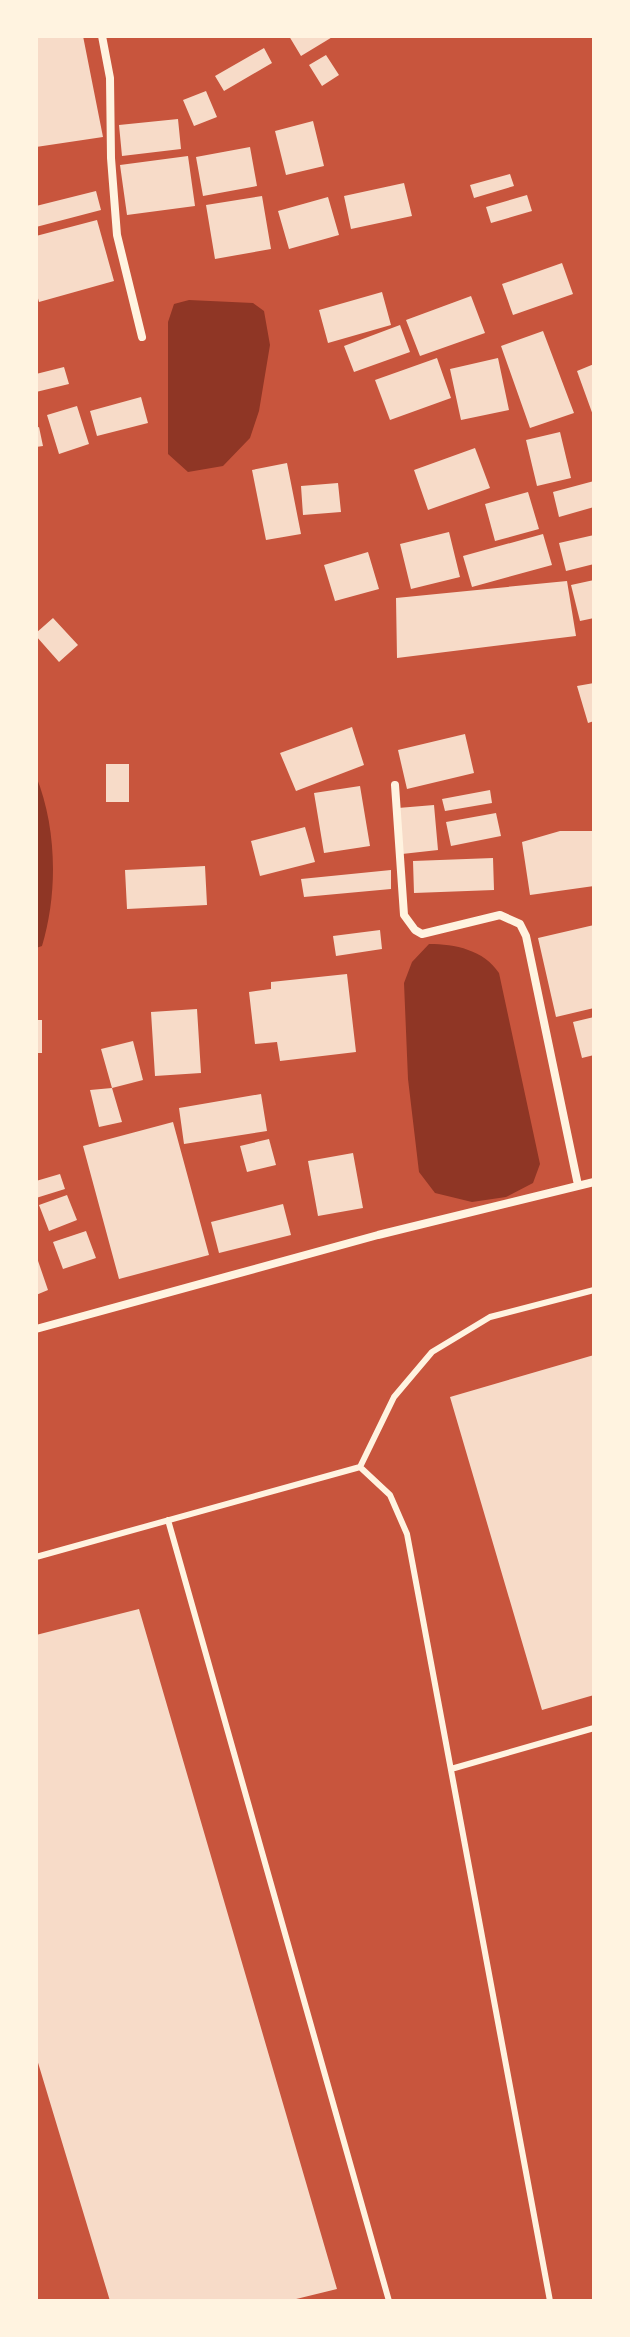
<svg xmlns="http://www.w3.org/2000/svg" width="630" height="2337" font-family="Karla,sans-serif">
  <rect width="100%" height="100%" fill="#c8553d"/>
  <path fill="#8f3625" d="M189,300L253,303L264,311L270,345L259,411L250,438L223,466L188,472L168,454V322L174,304Z
    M36,776C57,828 58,893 42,946L36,948Z
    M429,944C455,944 484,950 499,973L540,1164L533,1183L506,1197L472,1202L435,1193L419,1172L408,1079L404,983L412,962Z"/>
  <path fill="#f7dbc8" d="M36,36H83L103,137L36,147Z
    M289,36H334L301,56Z
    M264,48L272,63L224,91L215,76Z
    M326,55L339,75L322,86L309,65Z
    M206,91L217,117L194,126L183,100Z
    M178,119L181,149L122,156L119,125Z
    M313,121L324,166L286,175L275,131Z
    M250,147L257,186L203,196L196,157Z
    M188,156L195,206L127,215L120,165Z
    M510,174L514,186L474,198L470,185Z
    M404,183L412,216L351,229L344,196Z
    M96,191L101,210L36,227V206Z
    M527,195L532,211L491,223L486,207Z
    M262,196L271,249L215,259L206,205Z
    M328,197L339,235L289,249L278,211Z
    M97,220L114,281L39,302L36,291V236Z
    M562,263L573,294L513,315L502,284Z
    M382,292L391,325L328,343L319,310Z
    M471,296L485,333L420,356L406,320Z
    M400,325L410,352L354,372L344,346Z
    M543,331L574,413L530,428L501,346Z
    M437,358L451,398L390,420L375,380Z
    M498,358L509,410L461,420L450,369Z
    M594,364V418L577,371Z
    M64,367L69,384L36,392V374Z
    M141,397L148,423L97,436L90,411Z
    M77,406L89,444L59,454L47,415Z
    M39,427L43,446L36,447V428Z
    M560,432L571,478L537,486L526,440Z
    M475,448L490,488L428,510L414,470Z
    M287,463L301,534L266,540L252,470Z
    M594,481V507L559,517L553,492Z
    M338,483L341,512L303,515L301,486Z
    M528,492L539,529L495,541L485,504Z
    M449,532L460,577L411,589L400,544Z
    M543,534L552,565L472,587L463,556Z
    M594,535V564L566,571L559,543Z
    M368,552L379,589L335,601L324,565Z
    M594,580V618L580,621L571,585Z
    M567,581L576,636L397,658L396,598Z
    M53,618L78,645L59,662L36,636V633Z
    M594,683V721L588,723L577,686Z
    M352,727L364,765L296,791L280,753Z
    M465,734L474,773L407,789L398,750Z
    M106,764H129V802H106Z
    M360,786L370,846L324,853L314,793Z
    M490,790L492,803L445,811L442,799Z
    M434,805L438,850L402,854L398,808Z
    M496,813L501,836L451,846L446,822Z
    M305,827L315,862L260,876L251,841Z
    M560,831H594V886L530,895L522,842Z
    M493,858L494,890L414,893L413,861Z
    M205,866L207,905L127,909L125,870Z
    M391,870V889L304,897L301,879Z
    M594,925V1008L556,1017L538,938Z
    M380,930L382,949L336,956L333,936Z
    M347,974L356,1052L280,1061L277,1042L255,1044L249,992L271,989V982Z
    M197,1009L201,1073L155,1076L151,1012Z
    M594,1017V1055L582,1058L573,1022Z
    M36,1020H42V1053H36Z
    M133,1041L143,1080L112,1088L101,1049Z
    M112,1088L122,1122L99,1127L90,1090Z
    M261,1094L267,1131L184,1144L179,1108Z
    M173,1122L209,1255L119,1279L83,1146Z
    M269,1139L276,1165L247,1172L240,1146Z
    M353,1153L363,1208L318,1216L308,1161Z
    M60,1174L65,1189L36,1198V1181Z
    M67,1195L77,1220L49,1231L39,1205Z
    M283,1204L291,1235L219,1253L211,1222Z
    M86,1231L96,1258L63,1269L53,1242Z
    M36,1255L48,1290L36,1295Z
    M594,1355V1695L542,1710L450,1397Z
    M139,1609L337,2289L288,2301H110L36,2056V1635Z"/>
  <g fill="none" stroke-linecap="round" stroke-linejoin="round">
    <path stroke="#fff3e0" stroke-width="6" d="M360,1467L390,1495L407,1534L550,2301
      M168,1520L389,2301
      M36,1557L360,1467L394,1397L432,1352L490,1317L594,1290
      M451,1769L594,1728"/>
    <path stroke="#fff3e0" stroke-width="8" d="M102,36L110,78L111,158L117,235L142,337
      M395,785L404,915L415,930L422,934L500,915L520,924L526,936L578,1185
      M36,1329L378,1235L594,1182"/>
  </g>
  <rect width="630" height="2337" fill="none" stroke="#fff3e0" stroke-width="76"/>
</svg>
